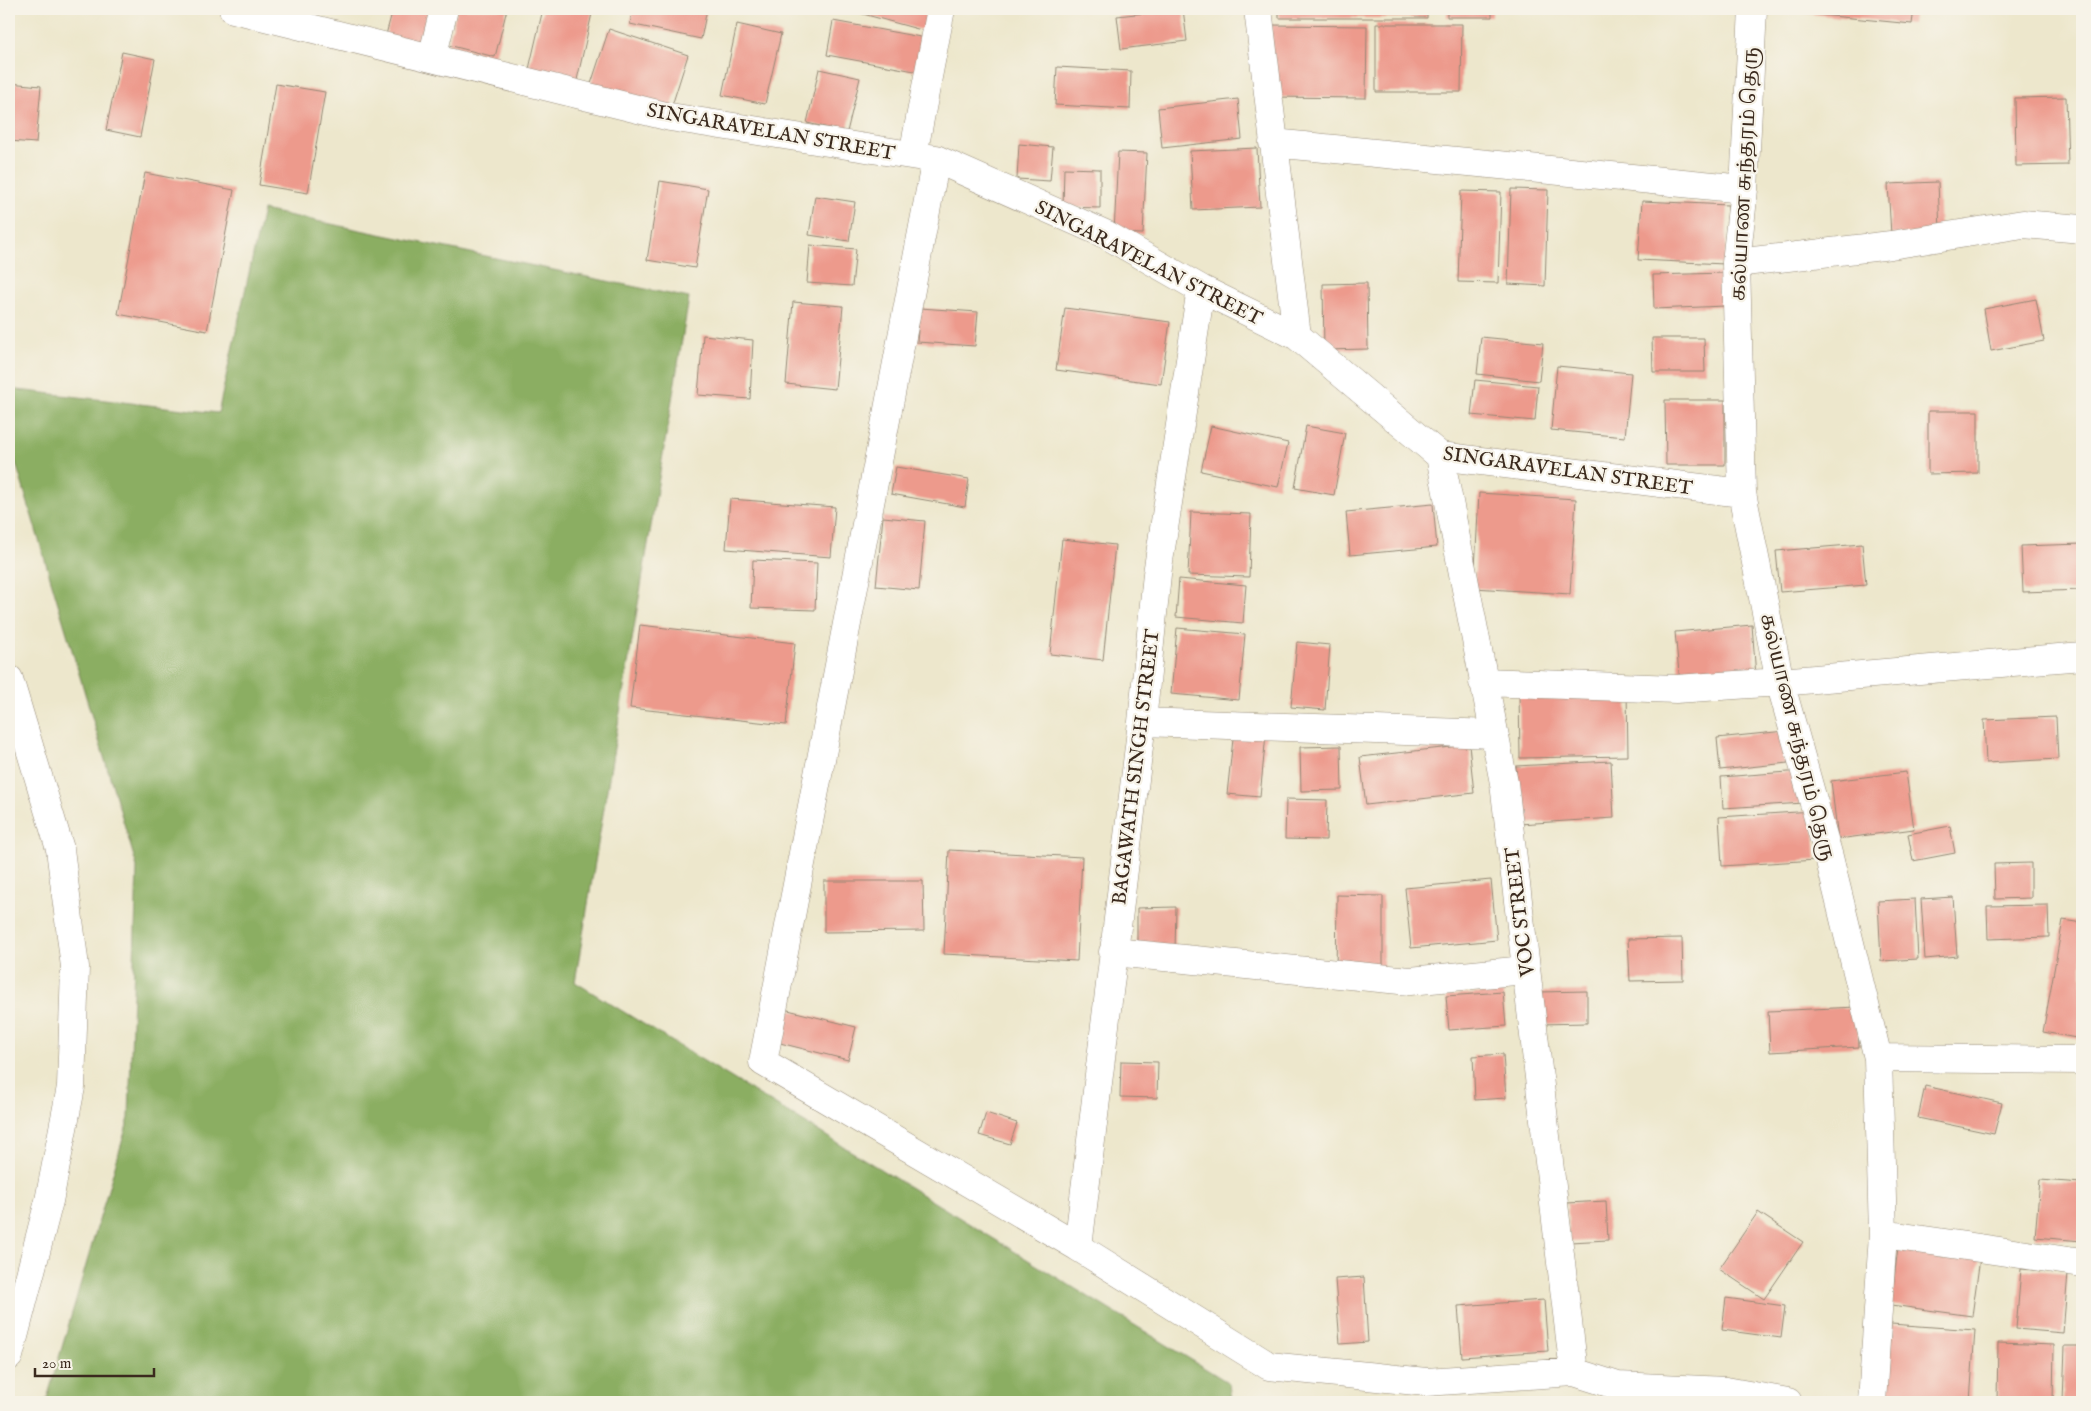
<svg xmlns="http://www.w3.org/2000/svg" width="2091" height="1411" font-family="'IM FELL English','Noto Serif Tamil',serif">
  <rect width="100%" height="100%" fill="#f7f3e8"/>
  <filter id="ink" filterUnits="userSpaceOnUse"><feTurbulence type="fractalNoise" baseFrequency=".02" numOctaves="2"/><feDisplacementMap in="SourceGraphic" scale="10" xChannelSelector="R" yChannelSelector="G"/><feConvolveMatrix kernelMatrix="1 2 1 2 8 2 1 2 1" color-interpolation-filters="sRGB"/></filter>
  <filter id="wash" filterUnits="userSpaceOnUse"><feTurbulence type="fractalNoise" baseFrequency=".0096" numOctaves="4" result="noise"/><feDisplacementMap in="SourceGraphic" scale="20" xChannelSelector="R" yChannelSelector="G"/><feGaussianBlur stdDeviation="1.12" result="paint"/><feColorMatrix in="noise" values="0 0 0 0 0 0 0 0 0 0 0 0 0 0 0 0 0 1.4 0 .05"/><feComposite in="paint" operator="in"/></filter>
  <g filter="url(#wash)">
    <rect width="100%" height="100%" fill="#ede7cc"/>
    <path fill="#8bae62" stroke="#636c40" d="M263,210L689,298L575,982L1229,1383L1231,1402H46L129,1118L137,867L9,440V389L218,413Z"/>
    <g id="blocks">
      <path fill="#ed9a8c" d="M393,9H438L425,53L384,42Z
        M457,9H507L495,57L448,45Z
        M543,9H593L577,80L529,69Z
        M633,9H707L701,39L630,24Z
        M845,9H931L925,31Z
        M1183,9L1187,41L1121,49L1117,16Z
        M1279,9H1427V18H1279Z
        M1447,9H1492V17H1447Z
        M1782,9H1914L1912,24L1781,11Z
        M833,21L926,38L920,72L827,55Z
        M737,24L781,34L765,104L722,95Z
        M1376,24H1462L1461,92H1376Z
        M1271,25L1367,26L1366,98L1270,97Z
        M609,29L688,55L669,115L589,90Z
        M122,52L155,59L140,137L106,130Z
        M1057,67L1131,71L1130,109L1055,105Z
        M819,69L860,78L847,132L807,123Z
        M9,83L41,86L36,143L9,141Z
        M276,84L325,92L308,193L259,185Z
        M2066,97L2068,165L2016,166L2015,98Z
        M1238,99L1242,139L1162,148L1158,108Z
        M1019,144L1053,147L1050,181L1017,179Z
        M1257,148L1260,207L1193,210L1190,151Z
        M1118,152L1147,153L1143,234L1114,233Z
        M1064,168L1100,169V208L1063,207Z
        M145,173L234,190L207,331L118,314Z
        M660,181L708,189L695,268L647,260Z
        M1938,182L1940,232L1891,235L1888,184Z
        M1511,189L1548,190L1545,286L1508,284Z
        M1461,191L1501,192L1498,283L1458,282Z
        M815,196L855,202L849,241L809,235Z
        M1642,201L1728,205L1725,264L1638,260Z
        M810,245L856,249L852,286L807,283Z
        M1724,273L1725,306L1654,309L1653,275Z
        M1367,283L1368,349L1324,350L1323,284Z
        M2036,299L2044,341L1991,351L1984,309Z
        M793,302L843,306L835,389L786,384Z
        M920,308L978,312L975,346L917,342Z
        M1065,308L1170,322L1161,384L1056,370Z
        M703,335L753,340L750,399L698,395Z
        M1481,337L1543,343L1539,381L1477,374Z
        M1652,338H1704L1705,372H1653Z
        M1557,366L1631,373L1625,437L1551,430Z
        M1475,380L1538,386L1535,421L1471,415Z
        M1665,400H1725V465H1666Z
        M1928,411H1978V473L1928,474Z
        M1211,426L1288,443L1278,487L1201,471Z
        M1306,426L1345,433L1334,495L1295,488Z
        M896,467L969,479L965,507L891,494Z
        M1479,493L1576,499L1570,594L1474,588Z
        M730,499L835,507L831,557L726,549Z
        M1433,504L1437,547L1350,555L1346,512Z
        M1191,512L1251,514L1249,577L1188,575Z
        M883,517L925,521L919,590L876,586Z
        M1062,539L1115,545L1103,660L1050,654Z
        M1862,544L1866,585L1780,592L1776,551Z
        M2082,544V590L2023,592L2021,546Z
        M753,560L817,563L815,610L751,608Z
        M1179,579L1246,585L1243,623L1176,617Z
        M640,625L795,643L786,725L630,708Z
        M1752,625L1756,676L1680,683L1675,632Z
        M1177,628L1245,634L1239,700L1171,694Z
        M1297,642L1330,645L1325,710L1291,707Z
        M1627,690L1628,756L1520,758L1519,692Z
        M2056,717L2058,759L1986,763L1984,720Z
        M1234,730L1266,734L1260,797L1227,794Z
        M1785,731L1788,763L1720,770L1717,738Z
        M1469,745L1474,793L1366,805L1360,757Z
        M1341,746L1342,790L1301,791L1300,747Z
        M1611,761L1614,818L1519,824L1516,766Z
        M1802,771L1804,803L1723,808L1721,777Z
        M1906,772L1914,829L1838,839L1831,781Z
        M1286,799L1327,800L1326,840L1285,839Z
        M1813,811L1816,860L1722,866L1719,817Z
        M1950,826L1955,853L1913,861L1908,834Z
        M949,850L1082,857L1077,961L944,954Z
        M2031,863V898L1995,899L1994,864Z
        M1491,880L1497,940L1411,948L1405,888Z
        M824,881H923L924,931L824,932Z
        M1337,895L1383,896V975H1336Z
        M1953,897L1957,956L1925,959L1921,899Z
        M1915,899L1918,959L1881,961L1878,901Z
        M2048,905L2049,937L1988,939L1987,906Z
        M1176,907L1175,951H1137V908Z
        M2063,920L2082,923V1039L2043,1032Z
        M1682,938L1683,980L1630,981L1628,939Z
        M1587,991V1023L1540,1024L1539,992Z
        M1503,992L1506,1026L1449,1030L1446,996Z
        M1857,1007L1859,1047L1770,1052L1768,1011Z
        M780,1008L856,1027L848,1060L772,1041Z
        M1503,1054L1506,1098L1475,1100L1473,1056Z
        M1121,1061L1158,1062L1157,1098L1120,1097Z
        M1925,1086L2002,1103L1994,1134L1918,1118Z
        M986,1113L1017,1123L1010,1144L979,1135Z
        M2040,1180L2082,1183V1241L2035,1237Z
        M1606,1201L1608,1240L1570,1242L1567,1203Z
        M1758,1212L1803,1242L1764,1299L1719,1269Z
        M1898,1247L1980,1258L1972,1316L1891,1305Z
        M2021,1269L2068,1273L2063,1333L2016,1329Z
        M1364,1277L1368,1342L1340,1344L1335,1279Z
        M1726,1298L1785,1306L1781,1338L1722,1330Z
        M1544,1300L1548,1351L1462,1357L1458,1306Z
        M1891,1324L1975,1330L1970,1402H1885Z
        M1998,1343L2054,1345L2053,1402H1997Z
        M2065,1346H2082V1402H2063Z"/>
    </g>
  </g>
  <g filter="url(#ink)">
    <use href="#blocks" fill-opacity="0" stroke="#948875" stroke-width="1"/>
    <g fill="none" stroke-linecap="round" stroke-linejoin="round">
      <g stroke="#948875" stroke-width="29">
        <path id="minor" d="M233,9L670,117L936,159L1105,234L1201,289L1297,336L1440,456L1742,493
          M1258,9L1297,336
          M1753,9L1744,189L1736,263L1742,493L1780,682L1829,857L1878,1058L1883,1234L1872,1402
          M432,58L444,9
          M1273,143L1744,189
          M913,155L941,9
          M936,159L763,1062L1078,1247L1269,1366L1426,1382L1574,1372L1618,1386L1726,1391L1788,1402
          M1736,263L1891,245L2023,224L2082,229
          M1440,456L1504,783L1574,1372
          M1483,682L1676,689L1780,682L2082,656
          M1142,722L1494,734
          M1113,952L1410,981L1525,970
          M1878,1058L2082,1060
          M1883,1234L2082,1263
          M1078,1247L1142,722L1157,574L1201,289"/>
      </g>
      <g stroke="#948875" stroke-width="29">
        <path id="tertiary" d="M9,679L60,849L75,967L71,1087L49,1201L9,1356"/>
      </g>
      <use href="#minor" stroke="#fff" stroke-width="28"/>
      <use href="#tertiary" stroke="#fff" stroke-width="28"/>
    </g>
  </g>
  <g text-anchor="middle" stroke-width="4.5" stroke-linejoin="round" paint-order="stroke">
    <g font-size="20" fill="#3b2a1e" stroke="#f7f3e8">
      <text transform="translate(771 131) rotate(10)" y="7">SINGARAVELAN STREET</text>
      <text transform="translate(1744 174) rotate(-87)" y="7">கல்யாண சுந்தரம் தெரு</text>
      <text transform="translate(1149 262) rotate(27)" y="7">SINGARAVELAN STREET</text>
      <text transform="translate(1568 470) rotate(8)" y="7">SINGARAVELAN STREET</text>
      <text transform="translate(1798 737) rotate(76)" y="7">கல்யாண சுந்தரம் தெரு</text>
      <text transform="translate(1135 767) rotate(-83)" y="7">BAGAWATH SINGH STREET</text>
      <text transform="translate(1519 912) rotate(-97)" y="7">VOC STREET</text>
    </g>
  </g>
  <rect width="2091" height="1411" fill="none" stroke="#f7f3e8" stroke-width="30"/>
  <path d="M35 1368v8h119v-8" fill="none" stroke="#3b2a1e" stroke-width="2.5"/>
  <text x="42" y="1368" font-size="15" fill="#3b2a1e" stroke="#f7f3e8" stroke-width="4" paint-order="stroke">20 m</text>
</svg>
